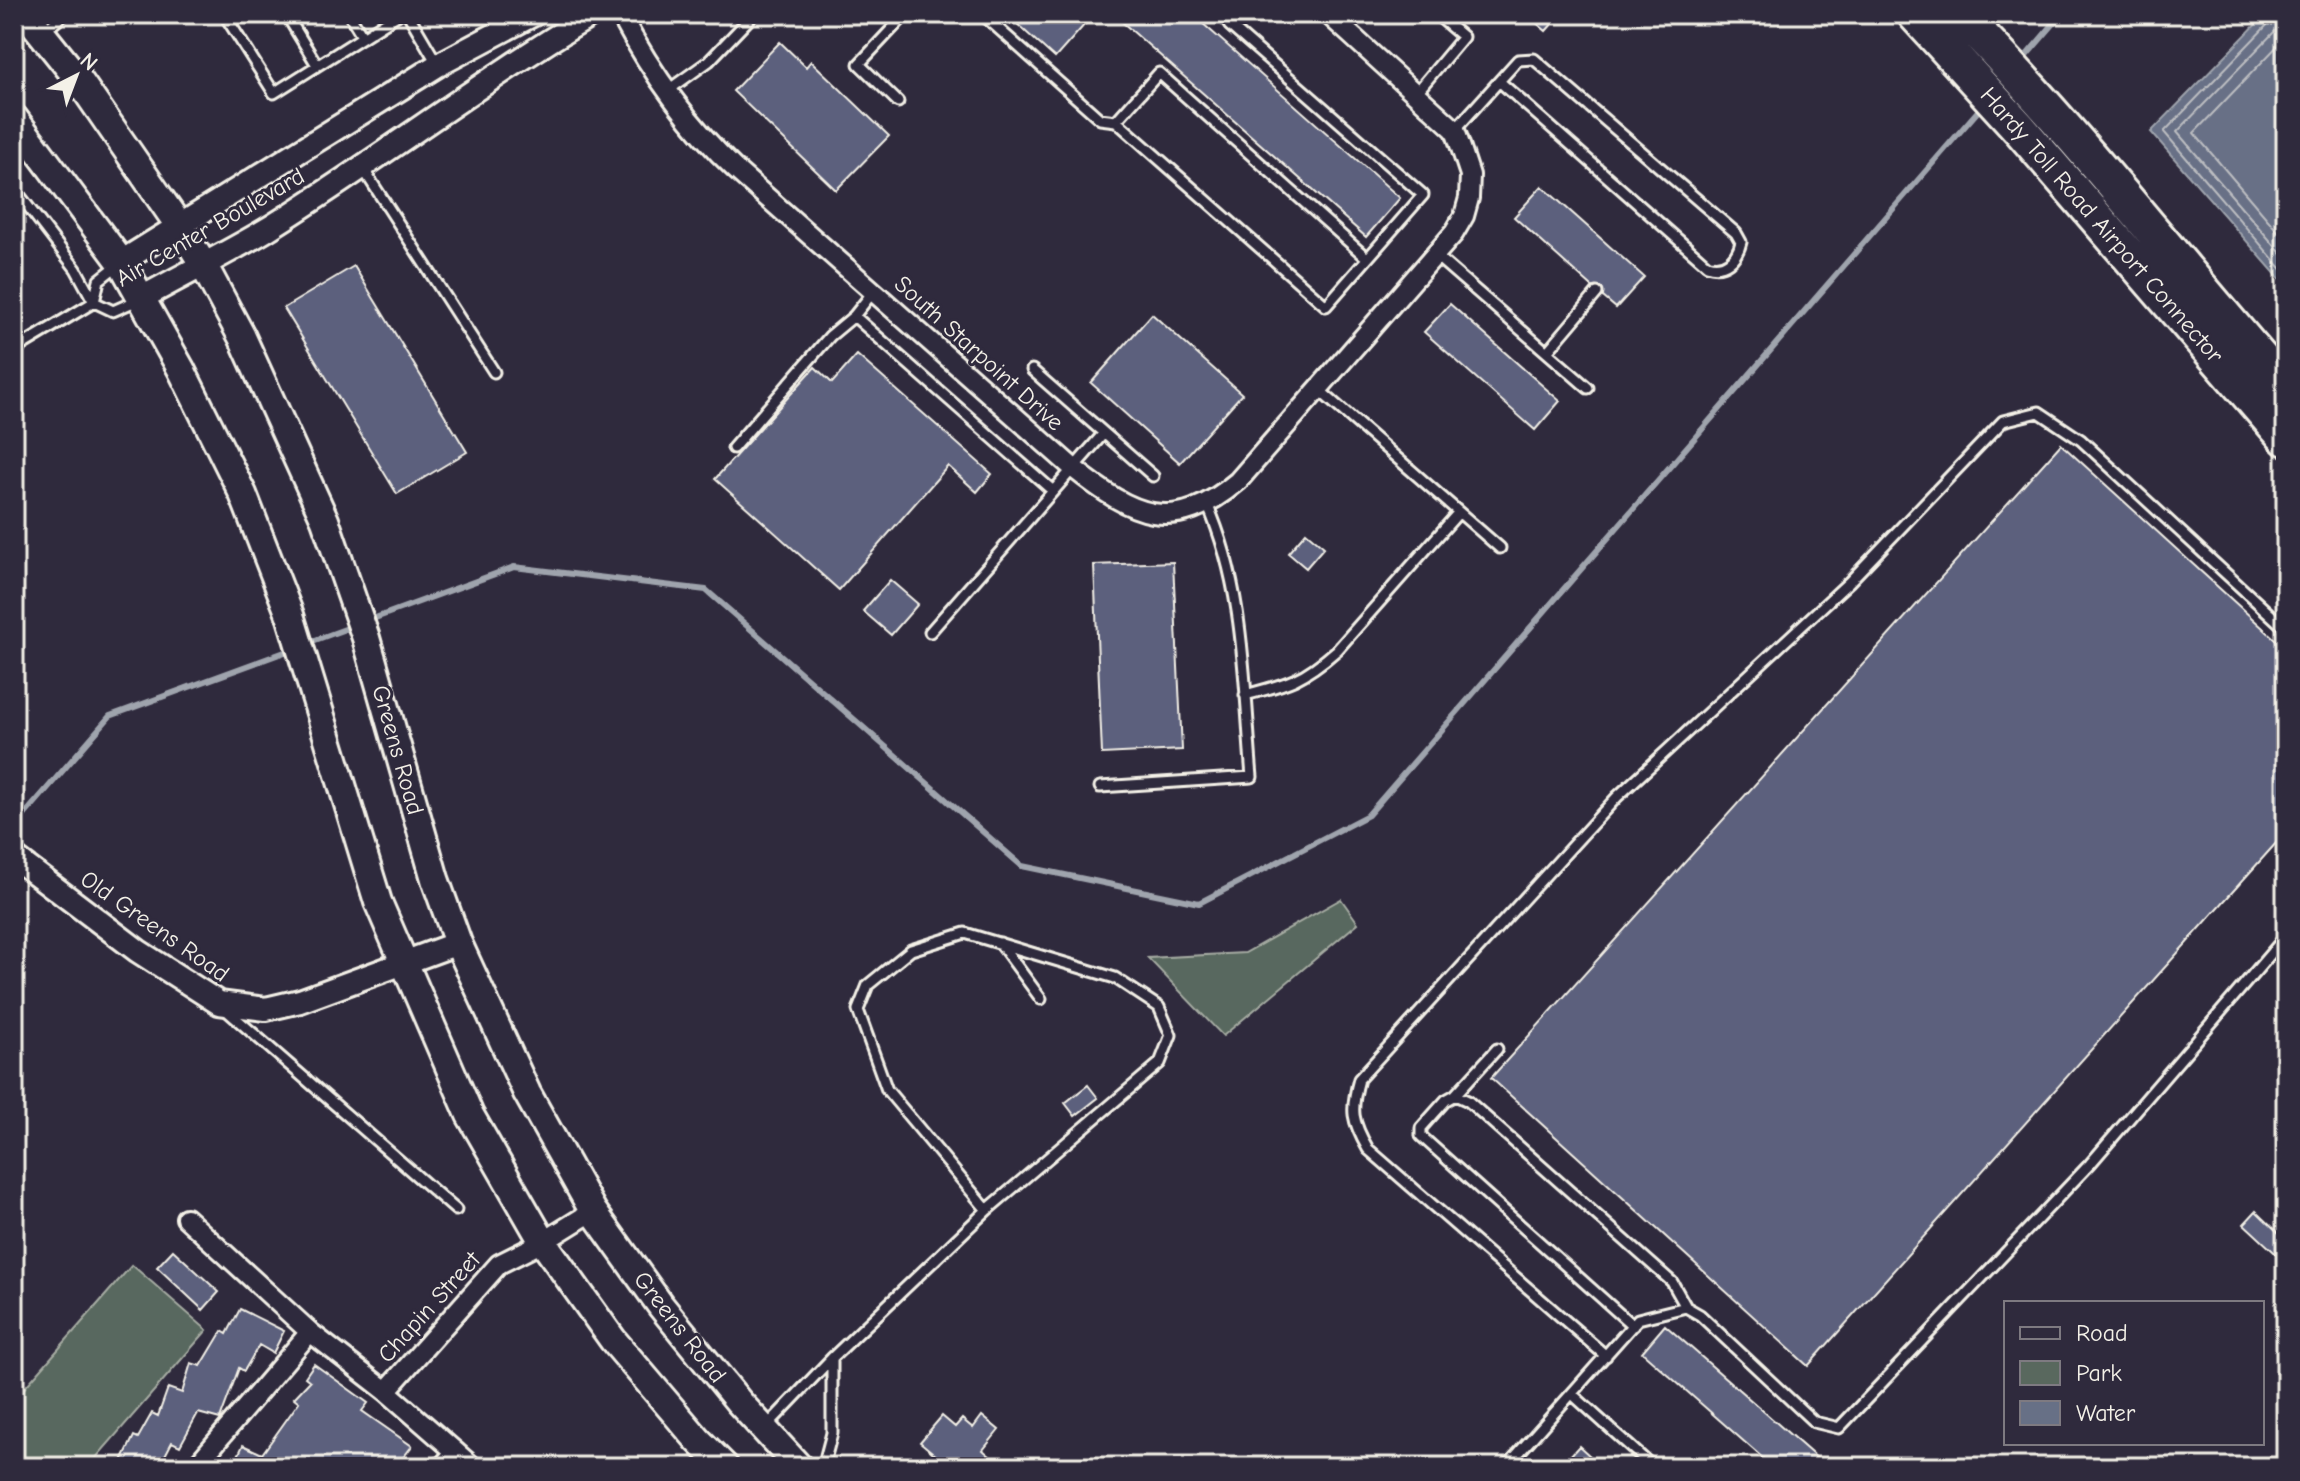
<svg xmlns="http://www.w3.org/2000/svg" width="2300" height="1481" font-family="'Comic Neue',sans-serif">
  <rect width="100%" height="100%" fill="#2f2a3d"/>
  <filter id="ink" filterUnits="userSpaceOnUse"><feTurbulence type="fractalNoise" baseFrequency=".0125" numOctaves="2"/><feDisplacementMap in="SourceGraphic" scale="16" xChannelSelector="R" yChannelSelector="G"/><feConvolveMatrix kernelMatrix="1 2 1 2 8 2 1 2 1" color-interpolation-filters="sRGB"/></filter>
  <g filter="url(#ink)">
    <path fill="#59685e" stroke="#a6aca3" stroke-width="2" d="M1341,899L1358,923L1223,1036L1148,958L1245,953Z
      M132,1265L207,1330L88,1467H14V1400Z"/>
    <path fill="#677086" stroke="#9fa4ad" stroke-width="2" d="M2266,14H2286V286L2151,132Z"/>
    <g fill="none" stroke-linecap="round" stroke-linejoin="round">
      <path stroke="#bcbdc1" stroke-width="2" d="M2271,14L2269,23L2164,132L2286,274
        M2281,14L2277,29L2177,132L2286,259
        M2286,37L2194,133L2286,241"/>
      <path stroke="#9fa4ad" stroke-width="6" d="M2020,63L2062,14
        M367,621L514,567L706,590L1022,866L1199,903L1368,815L1984,104
        M307,643L356,625
        M14,827L110,716L293,649"/>
    </g>
    <path fill="#5c607d" stroke="#f4f1e8" stroke-width="2" d="M1024,14H1094L1055,58L1016,23Z
      M1113,14H1192L1400,198L1366,237Z
      M1526,14H1561L1546,31Z
      M780,42L806,67L811,61L889,136L836,190L733,91Z
      M1542,186L1644,277L1616,308L1603,297L1602,288L1592,287L1514,217Z
      M354,266L467,452L397,494L284,308Z
      M1450,304L1560,401L1535,430L1424,332Z
      M1152,314L1242,394L1180,463L1091,383Z
      M857,355L992,474L977,492L948,466L839,590L715,479L815,367L832,383Z
      M2061,444L2286,649V832L1808,1366L1491,1078Z
      M1306,532L1324,547L1306,568L1288,553Z
      M1173,562L1182,750L1102,754L1094,565Z
      M890,580L918,604L891,635L863,611Z
      M1088,1085L1098,1098L1075,1116L1065,1103Z
      M2256,1211L2286,1240V1263L2244,1224Z
      M173,1250L219,1292L203,1310L157,1267Z
      M240,1309L284,1331L273,1353L259,1345L244,1371L239,1368L220,1419L198,1413L180,1446L172,1442L159,1467H119L134,1436L138,1438L152,1413L158,1416L168,1388L182,1393L191,1363L201,1366L222,1331L227,1334Z
      M1665,1325L1827,1467H1773L1642,1352Z
      M314,1364L368,1403L362,1411L412,1446L396,1467H253L237,1458L243,1445L262,1454L299,1402L294,1398L310,1381L305,1377Z
      M942,1416L955,1427L962,1419L973,1428L982,1416L999,1430L983,1450L991,1457L982,1467H950L920,1442Z
      M1579,1446L1602,1467H1560Z"/>
    <g fill="none" stroke-linecap="round" stroke-linejoin="round">
      <g stroke="#f4f1e8" stroke-width="15">
        <path id="service" d="M224,14L274,93L399,14
          M286,14L317,65
          M349,14L363,37
          M408,14L438,65
          M982,14L1100,119L1116,121L1326,306L1423,195L1229,25L1239,14
          M43,32L65,14
          M667,91L709,61L754,14
          M1417,92L1463,37L1436,14
          M898,102L859,64L906,14
          M1116,121L1159,73L1367,258
          M1455,130L1518,60L1534,59L1736,233L1741,242C1737,259 1724,271 1707,265L1500,82
          M362,167L494,372
          M14,188L76,269L94,302
          M1435,255L1588,388
          M94,302L113,311L138,300
          M94,302L99,280L119,264
          M854,316L1053,491
          M19,347L94,302
          M1547,352L1597,293
          M1032,370L1153,476
          M1318,389L1500,548
          M733,448L830,336L854,316L873,292
          M930,632L1104,433
          M1245,695C1288,684 1303,680 1337,650L1459,512
          M1100,787L1252,777C1244,685 1245,589 1207,504
          M1000,943L1041,999
          M224,1008L456,1210
          M1455,1095L1497,1049
          M1633,1326L1421,1136V1128L1446,1100L1455,1095L1468,1101L1672,1282L1686,1307
          M1606,1356L1368,1149C1352,1121 1350,1111 1359,1079L1617,797L1849,582L2003,421L2039,412L2081,440L2286,629
          M1572,1394L1653,1467
          M765,1428L832,1358L987,1210L1160,1063L1171,1035L1159,1007L1115,978L965,933L911,950L868,985L858,1010L887,1090L987,1210
          M823,1467L832,1433V1358
          M1506,1467L1638,1319L1686,1307L1700,1315L1814,1422L1839,1428L2090,1164L2286,936"/>
      </g>
      <g stroke="#f4f1e8" stroke-width="24">
        <path id="minor" d="M620,14C651,72 687,124 735,169L1073,468C1133,516 1173,536 1238,481L1454,233L1464,216L1469,198L1470,175L1455,130L1328,14
          M186,1218L310,1332L386,1391L473,1467
          M386,1391L499,1264L543,1242L593,1211
          M195,1467L310,1332
          M442,1467L456,1452"/>
      </g>
      <g stroke="#f4f1e8" stroke-width="28">
        <path id="tertiary" d="M121,262L438,65L534,14
          M142,298C183,275 226,254 266,230C377,161 481,81 593,14
          M14,857L138,951L219,1003L266,1009L300,1001L458,943"/>
      </g>
      <g stroke="#f4f1e8" stroke-width="32">
        <path id="secondary" d="M26,14L78,79L180,227L203,264L242,337L325,520L366,638L435,879L458,943L527,1093L593,1211L661,1306L739,1402L799,1467
          M14,118L121,262L181,369L243,494L290,615L378,902L470,1115L543,1242L613,1340L698,1440L725,1467"/>
      </g>
      <g stroke="#f4f1e8" stroke-width="40">
        <path id="motorway" d="M1915,14L2020,129L2286,438
          M1960,14C2076,132 2177,264 2286,388"/>
      </g>
      <use href="#service" stroke="#2f2a3d" stroke-width="9"/>
      <use href="#minor" stroke="#2f2a3d" stroke-width="18"/>
      <use href="#tertiary" stroke="#2f2a3d" stroke-width="22"/>
      <use href="#secondary" stroke="#2f2a3d" stroke-width="26"/>
      <use href="#motorway" stroke="#2f2a3d" stroke-width="34"/>
    </g>
  </g>
  <g text-anchor="middle" stroke-width="6" stroke-linejoin="round" paint-order="stroke">
    <g font-size="24" fill="#f4f1e8" stroke="#2f2a3d">
      <text transform="translate(2102 225) rotate(49)" y="8">Hardy Toll Road Airport Connector</text>
      <text transform="translate(210 227) rotate(-30)" y="8">Air Center Boulevard</text>
      <text transform="translate(979 353) rotate(42)" y="8">South Starpoint Drive</text>
      <text transform="translate(398 750) rotate(74)" y="8">Greens Road</text>
      <text transform="translate(155 926) rotate(35)" y="8">Old Greens Road</text>
      <text transform="translate(429 1307) rotate(-48)" y="8">Chapin Street</text>
      <text transform="translate(680 1327) rotate(52)" y="8">Greens Road</text>
    </g>
  </g>
  <rect width="2300" height="1481" fill="none" stroke="#2f2a3d" stroke-width="48"/>
  <rect x="24" y="24" width="2252" height="1433" fill="none" stroke="#f4f1e8" stroke-width="3" filter="url(#ink)"/>
  <rect x="2004" y="1301" width="260" height="144" fill="#2f2a3d" stroke="#7e7a81" stroke-width="2"/>
  <rect x="2020" y="1327" width="40" height="12" fill="#2f2a3d" stroke="#7e7a81" stroke-width="2"/>
  <text x="2076" y="1341" font-size="24" fill="#f4f1e8">Road</text>
  <rect x="2020" y="1361" width="40" height="24" fill="#59685e" stroke="#7e7a81" stroke-width="2"/>
  <text x="2076" y="1381" font-size="24" fill="#f4f1e8">Park</text>
  <rect x="2020" y="1401" width="40" height="24" fill="#677086" stroke="#7e7a81" stroke-width="2"/>
  <text x="2076" y="1421" font-size="24" fill="#f4f1e8">Water</text>
  <g transform="translate(76 76) rotate(42)" stroke="#2f2a3d" stroke-width="6" paint-order="stroke">
  <path d="M0-6L14 30L0 20L-14 30Z" fill="#f4f1e8"/>
  <text y="-12" font-size="22" font-weight="bold" text-anchor="middle" fill="#f4f1e8">N</text>
  </g>
</svg>
